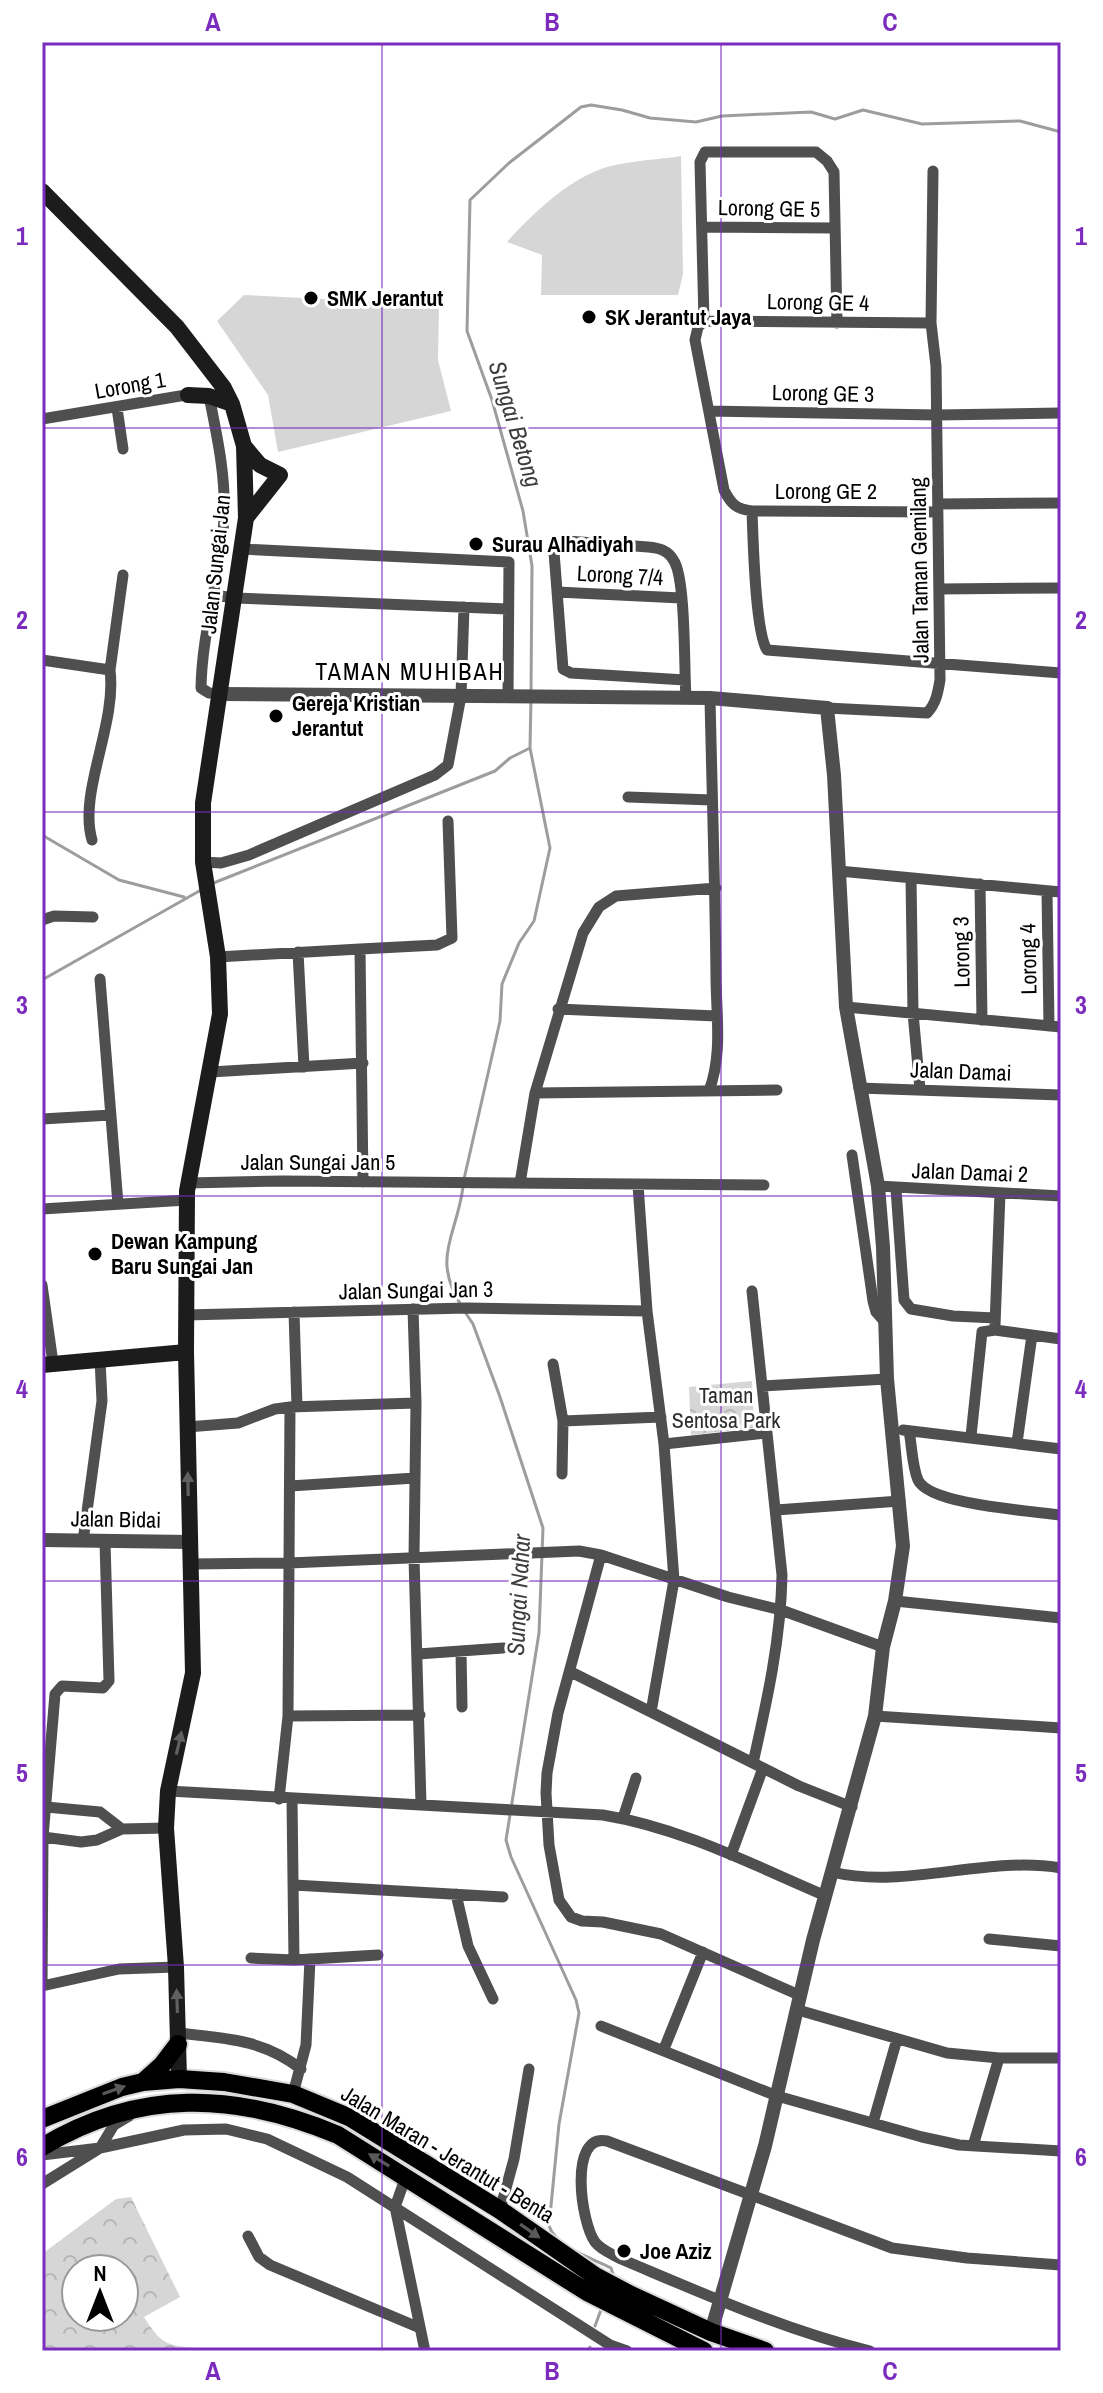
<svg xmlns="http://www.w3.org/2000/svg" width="1103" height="2393" font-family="'Archivo Narrow',sans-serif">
  <defs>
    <pattern id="forest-crowns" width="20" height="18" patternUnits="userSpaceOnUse" patternTransform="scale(2)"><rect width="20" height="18" fill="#d6d6d6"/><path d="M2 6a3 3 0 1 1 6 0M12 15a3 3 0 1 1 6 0" fill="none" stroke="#b6b6b6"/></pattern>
  </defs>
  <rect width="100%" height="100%" fill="#fff"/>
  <path fill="url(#forest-crowns)" fill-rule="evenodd" d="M752,1381L754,1428L691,1435L689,1387Z
    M131,2197L180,2297L144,2317C153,2331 160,2343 178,2346C188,2348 195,2346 204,2351H42V2254L116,2199ZM76,2269H124V2317H76Z"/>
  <path fill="#d6d6d6" d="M681,156L683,274L678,295H541L542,255L507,242C531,215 567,181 601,169C623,161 657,160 681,156Z
    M244,295L439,305L438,360L451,411L278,452L268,395L217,321Z"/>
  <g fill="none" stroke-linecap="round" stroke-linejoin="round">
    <path stroke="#9d9d9d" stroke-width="3" d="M531,692L532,566L523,511L492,400L467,331L470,200L509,163L581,107L591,105L622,110L650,118L696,122L722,116L811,112L835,119L863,110L922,124L1020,121L1061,132
      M42,835L119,880L184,897
      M211,884L495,771L510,758L530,748
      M42,980L201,890
      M464,1179L500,1021L502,984L519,943L534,921L550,848L530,748L531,699
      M461,1305C431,1257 457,1235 463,1187
      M465,1312L473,1324L500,1397L543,1528L539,1633L506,1840L511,1857L576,2000L579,2013L559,2124L549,2226C556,2247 592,2258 611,2268L614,2278
      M595,2326L602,2307
      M588,2351L590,2347"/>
    <g stroke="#dbdbdb" stroke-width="22">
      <path id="primary" d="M143,2082L162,2065L178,2044
        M42,2119L122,2087L143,2082L179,2079L224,2082L293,2094L351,2118L500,2210L595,2276L629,2294L711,2332L765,2351
        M42,2147C139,2088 236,2092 338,2135L587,2292L704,2351"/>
    </g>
    <path stroke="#4f4f4f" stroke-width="11" d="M702,227L835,228
      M704,321L931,323
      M837,323L834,172L827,161L816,152H705L700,162L704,321L698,327L695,340L724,490C731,504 736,509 752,511L938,512
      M209,396C217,436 226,476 224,518C221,575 202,630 201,688L209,693L221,694
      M117,408L123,449
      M709,411L937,415L1061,413
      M42,419L192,394
      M938,504L1061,503
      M752,511C753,536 755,632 767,650L1061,673
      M241,549L509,562L508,696
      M939,589L1061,588
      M557,592L681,598
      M213,595L235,598L508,609
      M42,660L110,670C117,725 78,792 92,840
      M110,670L123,575
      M685,680L571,673L563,669L554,552L558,544L567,541L648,547C659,548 668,550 674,561C686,580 684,671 686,698
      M827,708L927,713C936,704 938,692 940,680L936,366L931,323L933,171
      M628,797L712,800
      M203,862L221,863L249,855L435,775L448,765L461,696L464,607
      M839,871L1061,892
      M911,878L913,1013L920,1089
      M980,884L982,1020
      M1047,891L1049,1026
      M42,920L54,916L93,917
      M298,952L304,1067
      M218,957L360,949
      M100,979L118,1204
      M846,1007L1061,1027
      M558,1009L716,1016
      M211,1072L363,1063
      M859,1088L1061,1095
      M709,1091C723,1053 716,1015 716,975C715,883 712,791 710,698
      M535,1093L777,1090
      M42,1119L111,1115
      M852,1155L873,1301L876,1312L883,1320
      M363,1182L360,949L437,945L452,938L448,821
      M188,1183L282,1181L764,1185
      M520,1183L535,1093L583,933L599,907L616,896L716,888
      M638,1185L647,1311L664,1444L674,1580L651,1712
      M878,1186L1061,1196
      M896,1189L904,1300L911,1309L953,1316L995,1318
      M42,1209L187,1200
      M42,1285L53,1363
      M752,1291L782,1575C781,1638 767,1701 753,1763
      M413,1309L416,1403L414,1558L421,1804
      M294,1312L297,1407
      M186,1315L467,1308L647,1311
      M995,1325L1000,1193
      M553,1364L563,1421
      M762,1386L887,1379
      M187,1427L238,1423L275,1409L290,1407L416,1403
      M903,1430L1061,1449
      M909,1431C912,1446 912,1466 918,1480C929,1505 1033,1511 1061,1515
      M971,1436L982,1332L995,1330L1061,1339
      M1017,1443L1032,1335
      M664,1444L766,1433
      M562,1474L563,1421L661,1417
      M290,1486L415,1478
      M776,1510L900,1501
      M83,1541L102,1401L100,1359
      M601,1555L558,1713L547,1773L546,1793L549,1845L559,1900L571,1917L582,1921L603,1922L661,1934L799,1995
      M191,1564L289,1563L579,1551L601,1555L728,1597L781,1610L883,1647
      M895,1601L1061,1618
      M461,1651L462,1707
      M418,1654L503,1648
      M571,1672L799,1786L852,1807
      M288,1716L420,1715
      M875,1716L1061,1728
      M168,1791L603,1815C682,1828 753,1865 826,1896
      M279,1799L288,1716L290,1407
      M292,1799L294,1960L378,1955
      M46,1807L100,1812L122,1829
      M623,1818L636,1778
      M43,1837L81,1842L97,1840L122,1829L166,1828
      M731,1855L763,1768
      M832,1872C906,1890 986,1855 1061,1868
      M294,1885L503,1897
      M456,1894L468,1946L493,1999
      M989,1939L1061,1946
      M251,1958L294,1960
      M42,1986L43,1837L55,1694L62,1686L103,1688L109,1681L105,1542
      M42,1986L119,1969L176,1967
      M798,2010L947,2053L999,2058H1061
      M601,2026L777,2096L922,2137L959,2145L1061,2151
      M178,2033C224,2038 263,2039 301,2069
      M664,2049L703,1952
      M293,2094L306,2045L310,1959
      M873,2123L897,2039
      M973,2146L999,2058
      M42,2155L100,2148L184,2130L226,2129L267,2139L347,2177L610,2345L627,2351
      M406,2176L395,2207L425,2351
      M42,2184L100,2148L114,2125L129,2116
      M500,2210L514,2159L529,2069
      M248,2236L259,2257L270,2265L420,2328
      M870,2351C784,2330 702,2293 621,2259C612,2254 601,2250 595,2242C581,2223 568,2133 607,2141L892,2248L967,2258L1061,2265"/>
    <path stroke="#4f4f4f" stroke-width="14" d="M221,694L710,698L827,708L834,775L846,1007L878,1186L883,1247L887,1379L903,1546L895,1601L883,1647L875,1716L813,1940L765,2146L711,2332
      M42,1540L190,1542"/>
    <path stroke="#1c1c1c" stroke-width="16" d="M42,191L177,327L224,388L232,404L244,446L246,518L203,803V862L218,957L220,1014L187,1191L186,1352L193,1673L168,1791L166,1828L176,1967L179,2079
      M188,395L209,396L232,404
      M244,446L260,465L280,475L246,518
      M42,1365L186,1352"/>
    <use href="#primary" stroke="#000" stroke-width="18"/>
  </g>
  <defs><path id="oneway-solid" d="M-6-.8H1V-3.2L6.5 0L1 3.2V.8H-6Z" transform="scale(2)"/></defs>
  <g fill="#606060">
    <use href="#oneway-solid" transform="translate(188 1484) rotate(-91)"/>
    <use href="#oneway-solid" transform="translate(179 1743) rotate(-77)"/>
    <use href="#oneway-solid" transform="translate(177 2001) rotate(-92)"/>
  </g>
  <g fill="#595959">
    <use href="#oneway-solid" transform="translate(114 2090) rotate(-19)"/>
    <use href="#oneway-solid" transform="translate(379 2160) rotate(-149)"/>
    <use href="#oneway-solid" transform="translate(530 2231) rotate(35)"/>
  </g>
  <path fill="none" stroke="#7b2cbf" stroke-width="2" stroke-opacity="0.55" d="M382,42V2351M721,42V2351M42,428H1061M42,812H1061M42,1196H1061M42,1581H1061M42,1965H1061"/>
  <g fill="#000" stroke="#fff" stroke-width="3">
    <circle cx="311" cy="298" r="8"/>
    <circle cx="589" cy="317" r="8"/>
    <circle cx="476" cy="544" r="8"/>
    <circle cx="276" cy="716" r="8"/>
    <circle cx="95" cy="1254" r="8"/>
    <circle cx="624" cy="2251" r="8"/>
  </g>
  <g text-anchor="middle" stroke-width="6" stroke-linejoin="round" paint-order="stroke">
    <g font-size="22" fill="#000" stroke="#fff">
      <text transform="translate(769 208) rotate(1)" y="8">Lorong GE 5</text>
      <text transform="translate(818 302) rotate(1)" y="8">Lorong GE 4</text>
      <text transform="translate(130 385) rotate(-10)" y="8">Lorong 1</text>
      <text transform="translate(823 393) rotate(1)" y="8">Lorong GE 3</text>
      <text x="826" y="499">Lorong GE 2</text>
      <text transform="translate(215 564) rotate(-84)" y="8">Jalan Sungai Jan</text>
      <text transform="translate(919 570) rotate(-91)" y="8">Jalan Taman Gemilang</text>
      <text transform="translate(620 575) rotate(3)" y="8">Lorong 7/4</text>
      <text transform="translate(961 952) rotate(-91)" y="8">Lorong 3</text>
      <text transform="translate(1028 959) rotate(-91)" y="8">Lorong 4</text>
      <text transform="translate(961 1071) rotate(2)" y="8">Jalan Damai</text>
      <text x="318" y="1170">Jalan Sungai Jan 5</text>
      <text transform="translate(970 1172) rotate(2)" y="8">Jalan Damai 2</text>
      <text transform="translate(416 1290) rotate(-1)" y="8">Jalan Sungai Jan 3</text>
      <text transform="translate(116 1519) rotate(1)" y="8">Jalan Bidai</text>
      <text transform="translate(448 2154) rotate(31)" y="8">Jalan Maran - Jerantut - Benta</text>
    </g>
    <g font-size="22" font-weight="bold" fill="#000" stroke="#fff" text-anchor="start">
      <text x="327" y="306">SMK Jerantut</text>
      <text x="605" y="325">SK Jerantut Jaya</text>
      <text x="492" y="552">Surau Alhadiyah</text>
      <text x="292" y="711">Gereja Kristian<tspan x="292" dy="25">Jerantut</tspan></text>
      <text x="111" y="1249">Dewan Kampung<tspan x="111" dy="25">Baru Sungai Jan</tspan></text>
      <text x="640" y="2259">Joe Aziz</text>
    </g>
    <g font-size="22" fill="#2d2d2d" stroke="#fff">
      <text x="726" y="1403">Taman<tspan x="726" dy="25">Sentosa Park</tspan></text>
    </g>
    <g font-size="24" font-style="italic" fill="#3e3e3e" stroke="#fff">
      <text transform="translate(515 424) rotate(73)" y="8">Sungai Betong</text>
      <text transform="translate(519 1595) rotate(-87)" y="8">Sungai Nahar</text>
    </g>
    <g font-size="24" letter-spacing="2" fill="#000" stroke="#fff">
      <text x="410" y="680">TAMAN MUHIBAH</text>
    </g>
  </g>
  <rect width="1103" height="2393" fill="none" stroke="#ffffff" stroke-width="88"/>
  <g transform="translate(100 2293)"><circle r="38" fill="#ffffff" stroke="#999999" stroke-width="2"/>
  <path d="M0-6L14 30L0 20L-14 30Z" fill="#000000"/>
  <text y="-12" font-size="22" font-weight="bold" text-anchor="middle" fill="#000000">N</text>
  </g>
  <rect x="44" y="44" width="1015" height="2305" fill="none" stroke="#7b2cbf" stroke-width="3"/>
  <g font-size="26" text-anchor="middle" font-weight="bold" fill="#7b2cbf">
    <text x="213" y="31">A</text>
    <text x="552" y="31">B</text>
    <text x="890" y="31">C</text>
    <text x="22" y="245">1</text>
    <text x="1081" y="245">1</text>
    <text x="22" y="629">2</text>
    <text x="1081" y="629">2</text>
    <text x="22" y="1014">3</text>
    <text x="1081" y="1014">3</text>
    <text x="22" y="1398">4</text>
    <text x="1081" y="1398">4</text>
    <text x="22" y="1782">5</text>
    <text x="1081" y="1782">5</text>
    <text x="22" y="2166">6</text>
    <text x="1081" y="2166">6</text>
    <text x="213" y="2380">A</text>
    <text x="552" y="2380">B</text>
    <text x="890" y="2380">C</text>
  </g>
</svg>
